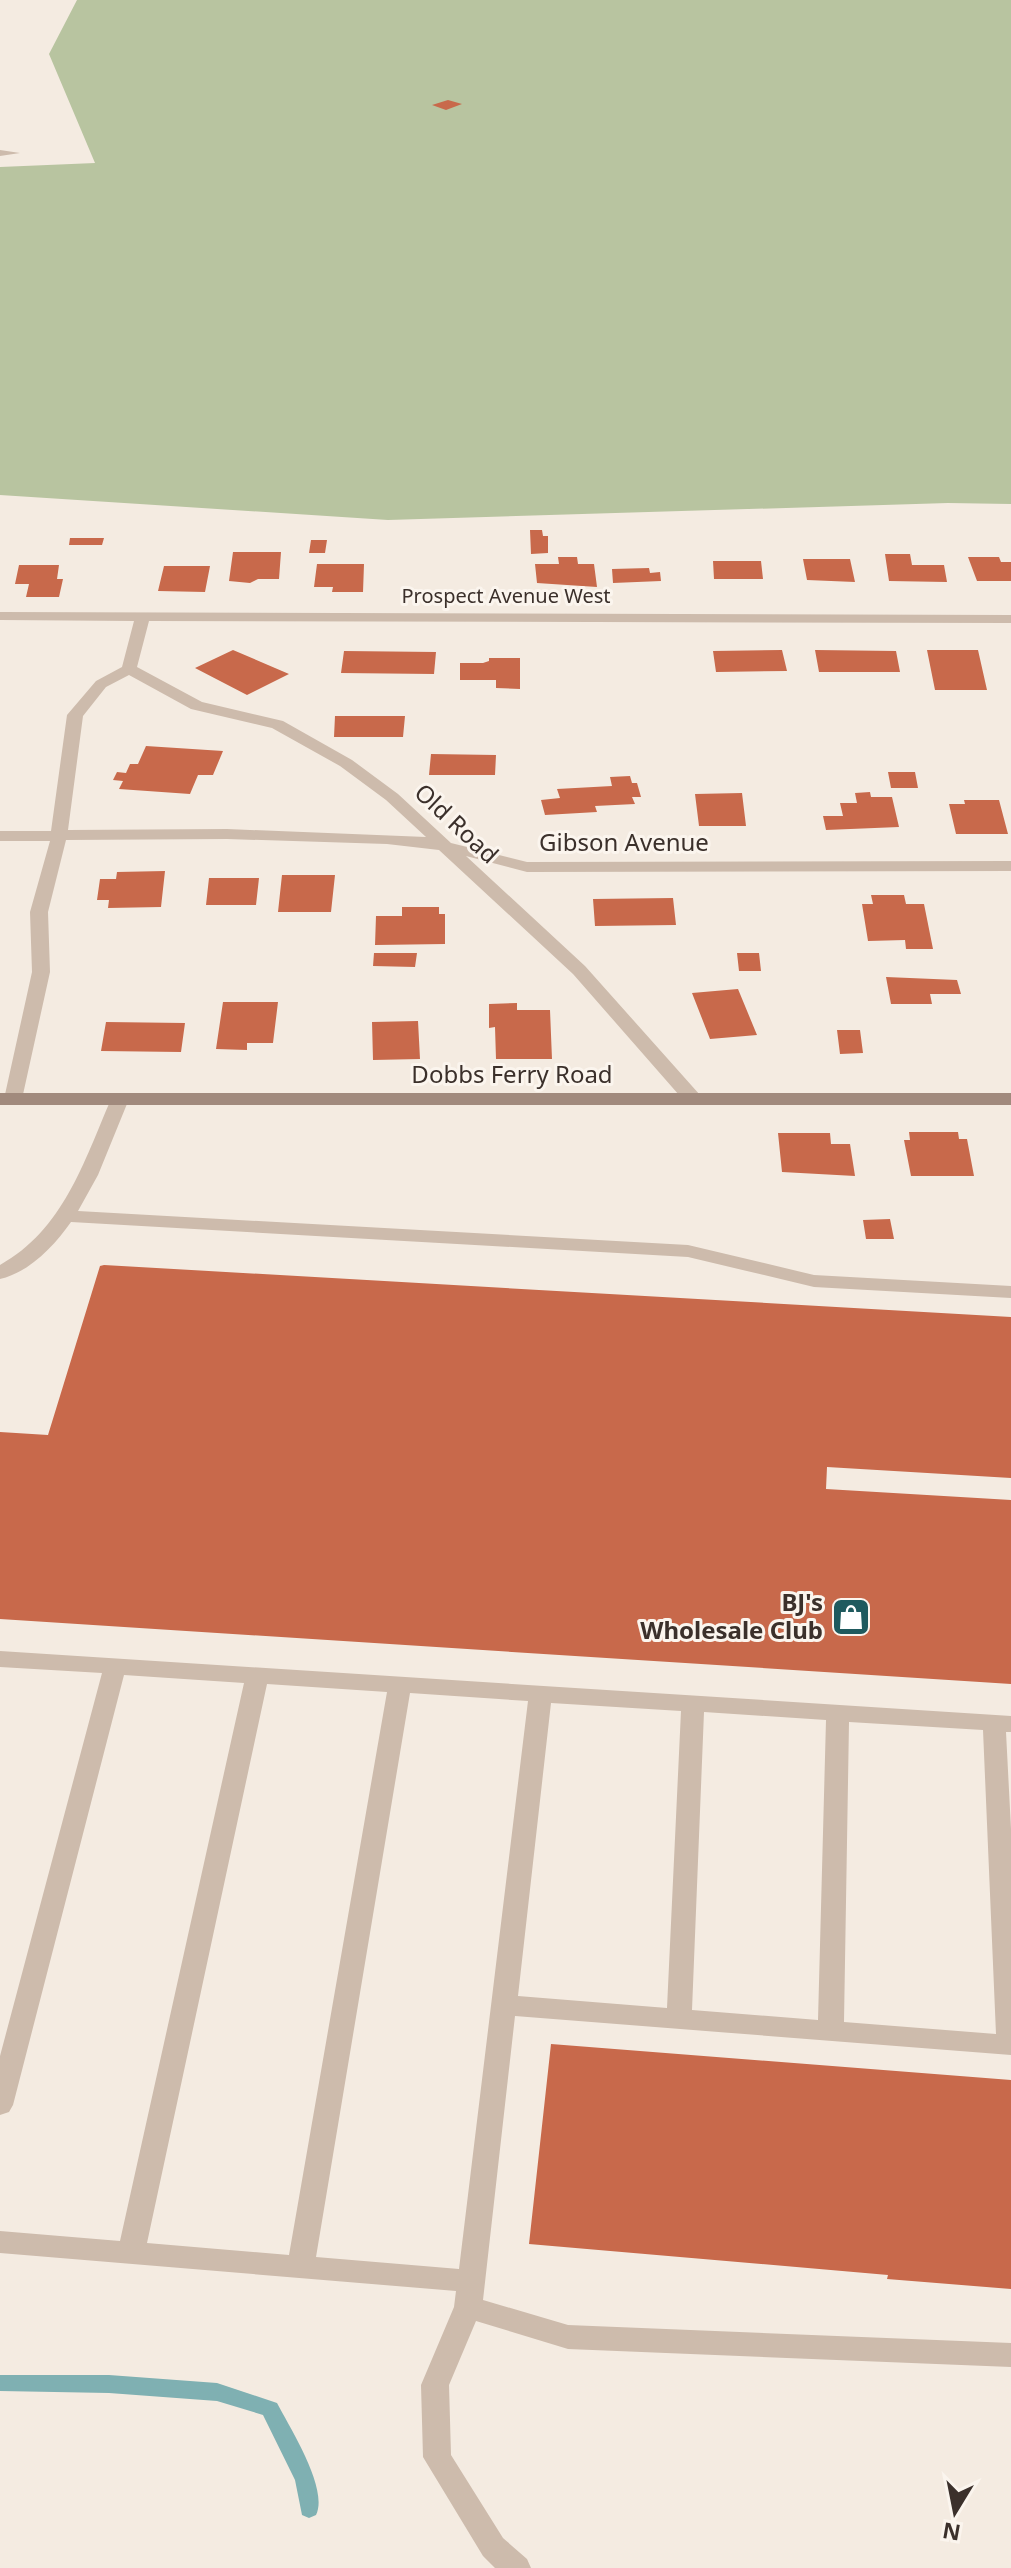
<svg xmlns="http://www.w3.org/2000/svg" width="1011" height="2568" font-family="'Noto Sans',sans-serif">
  <rect width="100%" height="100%" fill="#f4ebe1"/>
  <path fill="#b8c4a0" d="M77,0H1011V504L948,503L388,520L0,495V167L95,163L49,54Z"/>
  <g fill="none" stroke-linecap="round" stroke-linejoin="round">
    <path fill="#7fb0b2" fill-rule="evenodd" d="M0,2375H109L217,2383L277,2403C290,2428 329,2489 316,2515L309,2518L302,2515L295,2480L263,2415L217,2401L109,2393L0,2391Z"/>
  </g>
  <path fill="#c8694b" d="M448,100L462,104L446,110L432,105Z
    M530,530H542L543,536H548V553L531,554Z
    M70,538H104L102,545H69Z
    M311,540H327L325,553H309Z
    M233,552H281L279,579H258L250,583L229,581Z
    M885,554H910L912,565H944L947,582L889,581Z
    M558,557H577L578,564H594L597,587L537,583L535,564H559Z
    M968,557H999L1001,562H1011V581H977Z
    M803,559H850L855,582L807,580Z
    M713,561H761L763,579H714Z
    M317,564H364L363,592H332L333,587H314Z
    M19,565H59L57,579H63L59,597H26L29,584H15Z
    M164,566H210L205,592L158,591Z
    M649,568L650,573L660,572L661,581L613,583L612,569Z
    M233,650L289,674L247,695L195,668Z
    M782,650L787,671L716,672L713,651Z
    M815,650L896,651L900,672H819Z
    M927,650H978L987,690H935Z
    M344,651L436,652L434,674L341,673Z
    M489,658H520V689L496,688V680H460V663H483L489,661Z
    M335,716H405L403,737H334Z
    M146,746L223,751L213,775H198L190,794L119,789L123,781L113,780L117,772L126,773L130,764H138Z
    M431,754L496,755L495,775H429Z
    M888,772H915L918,788H891Z
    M630,776L632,783H637L641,797H632L635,804L595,806L597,812L545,815L541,800L560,798L557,789L612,786L610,777Z
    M870,792L871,797H892L899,827L826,830L823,816H843L840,803H857L855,793Z
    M742,793L746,826H699L695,794Z
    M964,800H999L1008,834H956L949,804H965Z
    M165,871L161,907L108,908L109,900H97L100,879H116L117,872Z
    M282,875H335L331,912H278Z
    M209,878H259L256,905H206Z
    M871,895H904L906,904H924L933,949H906L905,940L868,941L862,904H873Z
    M673,898L676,925L595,926L593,899Z
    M402,907H439V914H445V944L375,945L376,916H402Z
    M374,953H417L415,967L373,966Z
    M737,953H759L761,971H739Z
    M886,977L957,980L961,994H930L932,1004H891Z
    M738,989L757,1035L710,1039L692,993Z
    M223,1002H278L273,1043H247V1050L216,1049Z
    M517,1003V1010H550L552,1059H496L495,1027L489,1028V1004Z
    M418,1021L420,1059L373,1060L372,1022Z
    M106,1022L185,1023L181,1052L101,1051Z
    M837,1030H860L863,1053L840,1054Z
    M909,1132H958L959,1139H967L974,1176H911L904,1140H910Z
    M778,1133H830L831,1144H850L855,1176L782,1172Z
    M890,1219L894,1239H866L863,1220Z
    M104,1265L1011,1317V1478L827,1467L826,1489L1011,1500V1684L0,1619V1432L48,1435L100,1266Z
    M551,2044L1011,2080V2289L887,2279L888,2275L529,2244Z"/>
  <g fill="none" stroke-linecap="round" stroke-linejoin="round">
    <path fill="#cdbbac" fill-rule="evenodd" d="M120,1093L129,1099L98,1175L78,1211L688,1245L814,1275L1011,1286V1298L814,1287L688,1257L71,1222C54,1246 30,1272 0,1279V1265C63,1230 84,1162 111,1099Z
      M0,1651L1011,1716V1732H1006L1011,1829V2055L515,2016L483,2300L568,2325L1011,2343V2367L568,2349L476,2321L449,2385L451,2455L503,2538L527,2559L531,2568H495L483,2556L423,2457L421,2385L454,2307L456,2291L0,2253V2231L120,2241L244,1683L124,1675L13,2105L9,2112L0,2115V2056L102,1673L0,1667ZM267,1684L387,1692L289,2255L147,2243ZM410,1693L528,1701L459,2269L316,2257ZM551,1703L681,1711L667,2008L518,1996ZM704,1712L826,1720L818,2020L692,2010ZM849,1722L983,1730L996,2034L844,2022Z"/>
    <path fill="#cdbbac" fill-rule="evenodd" d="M0,150L20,153L0,156Z
      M0,612L1011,615V623L149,621L137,667L202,702L283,721L352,760L398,794L451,843L527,862L1011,861V871L527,872L466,856L585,966L700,1095L702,1099L693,1105L686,1103L573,974L439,850L387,844L227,839L66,840L48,912L50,972L22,1099L13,1105L6,1103L4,1099L32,972L30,912L50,841H0V831H51L67,715L96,681L122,667L134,621L0,620ZM129,675L191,709L272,728L340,766L386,800L426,837L227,829L68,830L83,716L106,687Z"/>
    <path fill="#a18a7d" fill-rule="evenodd" d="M0,1093H1011V1105H0Z"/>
  </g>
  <defs>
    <g id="shop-square" transform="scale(2)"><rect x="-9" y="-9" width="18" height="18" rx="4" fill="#1f5a5e" stroke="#fbf5ee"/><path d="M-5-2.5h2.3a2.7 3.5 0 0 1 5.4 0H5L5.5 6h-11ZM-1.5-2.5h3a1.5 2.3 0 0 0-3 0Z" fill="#fff"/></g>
  </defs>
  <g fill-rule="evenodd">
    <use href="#shop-square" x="851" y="1617"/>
  </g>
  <g text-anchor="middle" stroke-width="6" stroke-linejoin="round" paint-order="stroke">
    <g font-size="20" fill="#3b302b" stroke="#fbf5ee">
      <text x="506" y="603">Prospect Avenue West</text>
    </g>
    <g font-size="24" fill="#3b302b" stroke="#fbf5ee">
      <text transform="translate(456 824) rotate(43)" y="8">Old Road</text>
      <text x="624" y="851">Gibson Avenue</text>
      <text x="512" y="1083">Dobbs Ferry Road</text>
    </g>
    <g font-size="24" font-weight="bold" fill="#3b302b" stroke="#fbf5ee" text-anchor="end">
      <text x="823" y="1611">BJ's<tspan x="823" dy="28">Wholesale Club</tspan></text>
    </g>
  </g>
  <g transform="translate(955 2512) rotate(190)" stroke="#fbf5ee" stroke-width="6" paint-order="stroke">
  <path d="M0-6L14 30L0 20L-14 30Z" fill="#3b302b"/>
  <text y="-12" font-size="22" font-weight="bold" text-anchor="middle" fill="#3b302b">N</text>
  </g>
</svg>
